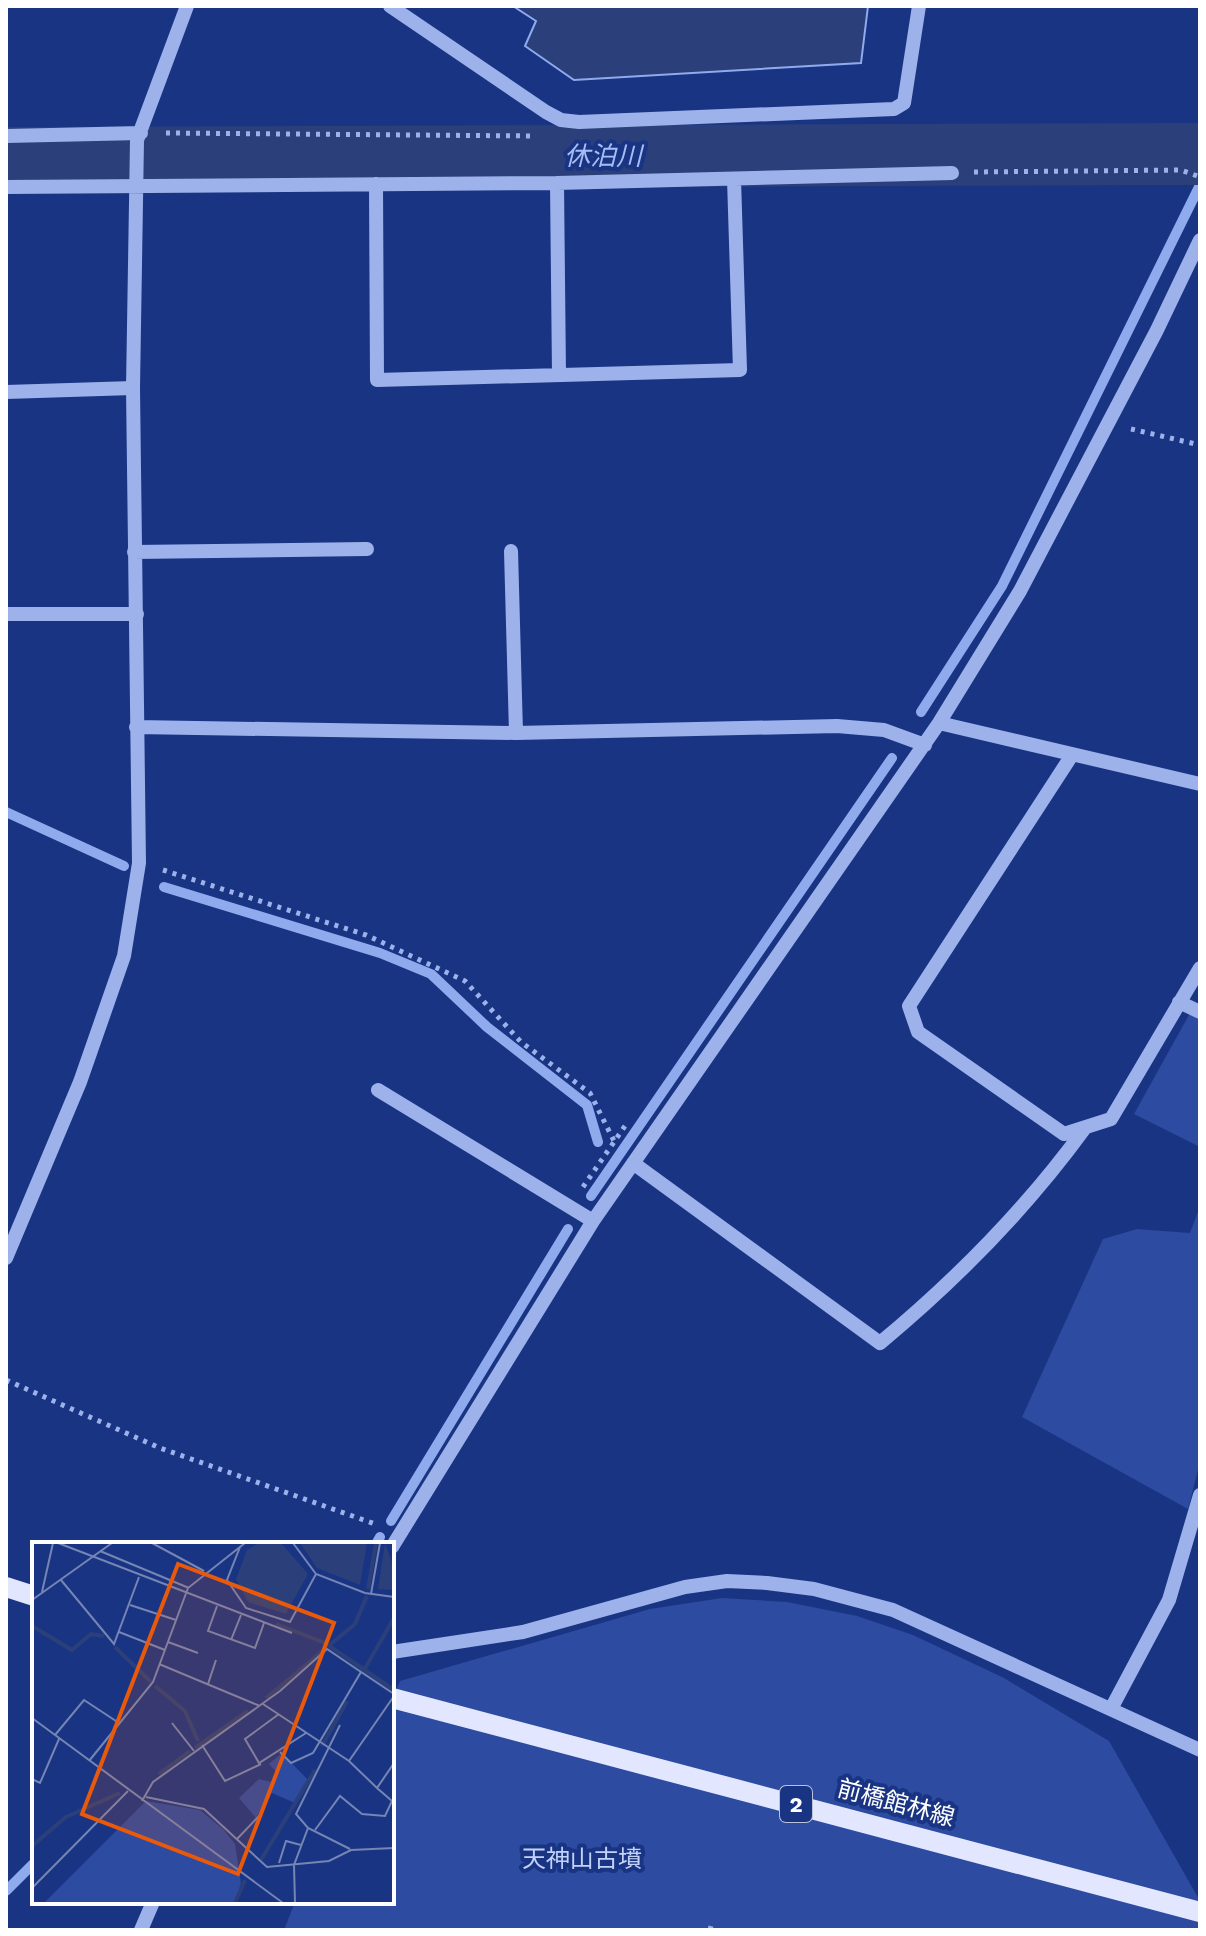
<svg xmlns="http://www.w3.org/2000/svg" width="1206" height="1936" font-family="'Work Sans','Noto Sans JP',sans-serif">
  <rect width="100%" height="100%" fill="#193482"/>
  <path fill="#2c4ba1" d="M1195,1004L1200,1006V1147L1134,1114Z
    M1200,1206V1462L1188,1509L1022,1417L1103,1239L1137,1229L1190,1233Z
    M722,1598L787,1602L857,1616L913,1635L1004,1678L1109,1741L1200,1901V1930H284L295,1902H392V1699L400,1681L650,1609Z"/>
  <path fill="#2b407a" stroke="#90aaee" stroke-width="2" d="M513,6H868L861,63L574,80L525,46L536,21Z"/>
  <g fill="none" stroke-linecap="round" stroke-linejoin="round">
    <path stroke="#90aaee" stroke-width="10" d="M921,712L1002,586L1200,185
      M6,812L124,866
      M164,887L380,953L431,974L487,1027L587,1105L598,1142
      M591,1196L892,758
      M391,1521L568,1229
      M376,1544L380,1537
      M6,1891L34,1863"/>
    <path stroke="#2b407a" stroke-width="62" d="M6,158L1200,154"/>
    <path stroke="#9db2eb" stroke-width="5" stroke-dasharray="4 6" stroke-linecap="butt" d="M166,133L536,136
      M974,172L1181,170L1200,177
      M1131,429L1200,445
      M163,870L366,935L465,981L521,1042L590,1093L614,1141
      M583,1187L627,1123
      M6,1380L160,1448L378,1525
      M710,1930L711,1926"/>
    <path stroke="#9db2eb" stroke-width="14" d="M390,6L546,112L561,120L579,122L894,109L904,103L919,6
      M6,136L141,133
      M557,183L559,375
      M376,184L377,380L740,370L734,179
      M6,187L557,183L952,173
      M6,392L133,388
      M511,551L516,733
      M134,552L367,549
      M6,614H137
      M939,723L1200,784
      M136,727L516,733L837,726L884,730L925,745
      M1072,755L909,1006L918,1032L1064,1134L1111,1119L1200,968
      M1179,1002L1200,1012
      M378,1090L593,1221
      M633,1163L880,1343C957,1279 1026,1209 1085,1128
      M6,1258L80,1082L124,956L139,863L133,388L137,140L187,6
      M392,1547L593,1221L939,723L1020,591L1157,330L1200,240
      M392,1652L523,1632L685,1587L727,1581L767,1583L814,1589L893,1610L1200,1750
      M1112,1707L1169,1600L1200,1495
      M141,1930L153,1902"/>
    <path stroke="#e2e7ff" stroke-width="20" d="M6,1587L34,1596
      M392,1698L1200,1912"/>
  </g>
  <g text-anchor="middle" stroke-width="8" stroke-linejoin="round" paint-order="stroke">
    <rect fill="#193482" stroke="#bac2da" stroke-width="2" x="780" y="1786" width="32" height="36" rx="6"/>
    <g font-size="22" font-weight="bold" fill="#fff">
      <text x="796" y="1812">2</text>
    </g>
    <g font-size="24" fill="#fff" stroke="#193482">
      <text transform="translate(896 1803) rotate(15)" y="8">前橋館林線</text>
    </g>
    <g font-size="24" fill="#c2d1f8" stroke="#193482">
      <text x="582" y="1867">天神山古墳</text>
    </g>
    <g font-size="26" font-style="italic" fill="#a8bdf3" stroke="#193482">
      <text x="603" y="165">休泊川</text>
    </g>
  </g>
  <g transform="translate(32 1542)">
    <rect width="362" height="362" fill="#193482"/>
    <path d="M250,211L276,238L263,261L240,251L224,276L207,256L227,237L239,240L246,232L237,222ZM114,259L168,268L192,288L203,302L209,341L203,361H12Z" fill="#2c4ba1"/>
    <path d="M227,1H249L276,32L254,72L216,60L204,37L215,8ZM268,1H335L328,43L285,26ZM353,1L362,26V48L346,47Z" fill="#2b407a"/>
    <path fill="none" stroke="#2b407a" stroke-width="4" d="M336,47L344,1M244,82L293,101L362,148M0,84L40,108L59,92L72,94M83,105L119,140M332,128L362,76M123,144L153,169L166,199M234,156L323,82L335,54M290,204L315,159M163,206L216,169M127,232L158,209M0,304L34,275L88,251M229,318L283,228M203,361L213,338"/>
    <path fill="none" stroke="#7585b4" stroke-width="2" d="M26,1L260,91M120,1L172,29M261,1L284,32L333,51L362,55M208,5L195,38L214,66L258,80L284,32M68,9L157,46M29,38L82,102L107,35M10,50L21,1M339,52L348,1M0,58L80,1M98,63L144,78M185,64L176,89L223,106L232,81M87,90L133,108M199,98L209,73M136,100L166,111M127,122L228,164M176,142L184,118M231,162L317,219L345,246M247,172L213,197L227,221L274,191M0,176L251,361M140,181L162,209M308,183L264,272L276,286L318,307M23,193L52,158L87,181M170,203L193,239L229,222M248,210L259,221L281,211L329,130L362,152M57,219L121,140L156,46L213,1M317,219L362,154M0,237L8,241L27,197M114,255L172,267L235,325L297,319L319,308L362,306M110,259L121,240L248,149L295,107L329,130M283,288L308,254L330,272L353,274L360,259L345,246L362,221M205,297L228,273L235,256M247,321L254,299L269,303M0,346L96,249M263,361L262,323L276,286"/>
    <path fill="#e8590c" fill-opacity="0.15" stroke="#e8590c" stroke-width="4" d="M146,22L302,81L206,332L50,272Z"/>
    <rect width="362" height="362" fill="none" stroke="#fff" stroke-width="4"/>
  </g>
  <rect width="1206" height="1936" fill="none" stroke="#ffffff" stroke-width="16"/>
</svg>
